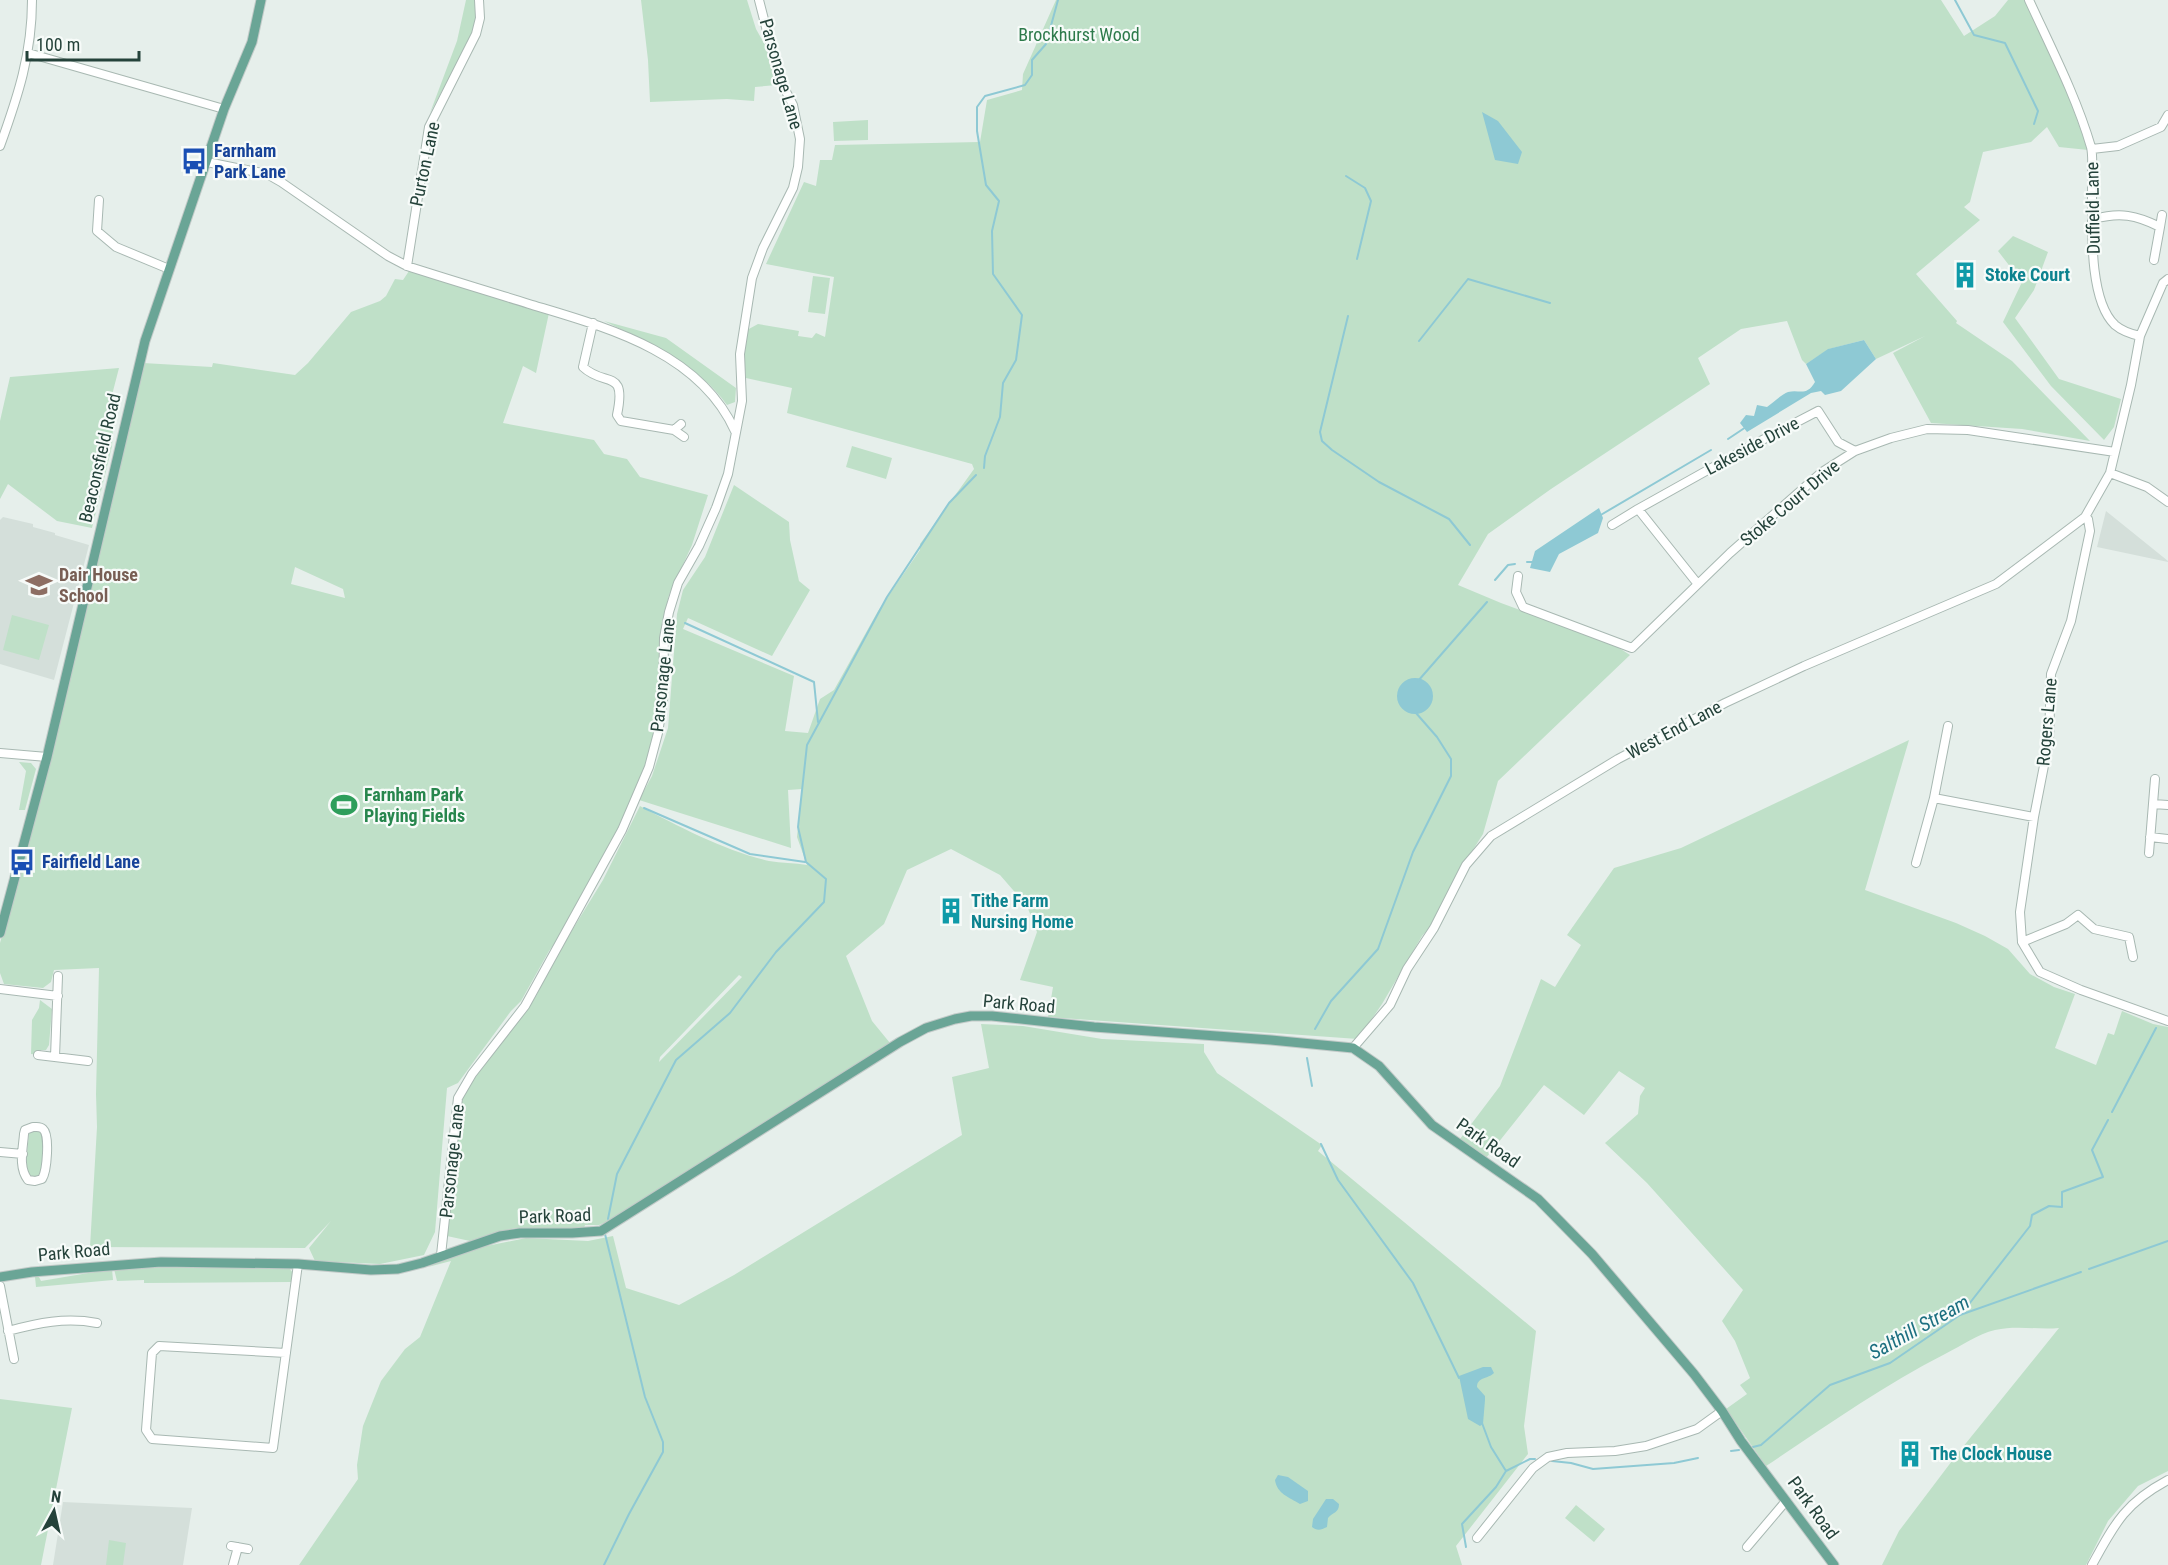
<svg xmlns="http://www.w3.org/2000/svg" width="2168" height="1565" font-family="'Roboto Condensed',sans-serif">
  <rect width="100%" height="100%" fill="#e6efeb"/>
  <path fill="#d4dfda" d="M2106,511L2168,561V562L2097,547Z
    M3,517L33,524V527L55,533V535L89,545L54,680L0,664V520Z
    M63,1502L192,1508L183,1565H53Z"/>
  <path fill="#bfe0c8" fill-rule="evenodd" d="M466,0H477L478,19L472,36L430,113L457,41Z
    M641,0H747L756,29L765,45L777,85L755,87L754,101L727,99L650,102L648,60Z
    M1056,0H1941L1964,36L1995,16L2008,0H2025L2059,70L2088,150L2059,147L2047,127L2031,142L1983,152L1970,202L1964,207L1980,220L1916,274L1957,321L1956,323L2012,361L2090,441L2022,429L1931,423L1893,353L1925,336L1876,359L1864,340L1829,349L1806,364L1802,360L1787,321L1741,329L1698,358L1710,384L1551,489L1488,534L1458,585L1501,603L1616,646L1630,655L1498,781L1483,834L1457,875L1432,925L1422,936L1382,1004L1358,1039L1048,1017L1053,987L1020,980L1037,932L1027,906L1000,875L951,849L907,870L884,924L846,956L872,1021L890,1043L615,1218L599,1225H585L584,1228L575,1229L515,1228L470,1241L447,1236L463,1094L536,996L555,958L603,880L640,806C677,826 728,852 769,861C781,863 795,863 807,865L797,837L802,789L788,790L791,848L639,800L652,776L668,728L677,614L683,590L705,557L734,485L789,522L790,540L799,581L810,590L772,656L688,618L683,629L794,676L785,731L808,733L820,699L834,690L878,611L920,550V544L974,469L972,464L787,413L792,388L746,378L744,362L747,330L758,324L799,331L798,336L812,338L816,333L825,337L834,277L766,264L804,182L816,186L820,160H832L835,145L980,142L987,100L1022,90L1023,74ZM739,975L742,977L659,1062L660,1057Z
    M868,120V140L834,141L833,122Z
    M2013,236L2048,252L2034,290L2015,318L2059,379L2121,399L2114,427L2104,440L2051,386L2003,322L2022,282L1998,251Z
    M409,271L549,313L536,373L523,366L503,423L594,440L604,454L627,459L640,477L708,495L692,545L669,595L662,624L656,727L646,764L619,830L571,921L549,951L521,1001L511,1011L458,1083L447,1088L435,1232L424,1255L380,1264L315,1261L309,1248L331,1221L305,1248L90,1247L97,1127L96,1094L99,968L54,970L51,982L43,988L4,984L0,973V943L34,821L143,363L212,367L213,363L295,375L308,363L351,312L380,301L386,296L395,279L403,280ZM295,567L343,589L345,598L291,584Z
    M813,276L830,278L825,314L808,312Z
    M604,321L666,338L736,388L735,402L727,405C698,364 647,342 604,321Z
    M119,368L112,395L113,428L112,446L92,528L57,521L8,484L0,499V421L10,377Z
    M852,446L892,458L886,479L846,467Z
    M12,615L49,625L39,660L3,650Z
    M1909,740L1865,890L1956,923L1985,936L2008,949L2030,974L2054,987L2075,994L2055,1048L2096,1065L2108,1033L2114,1035L2122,1011L2153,1024L2168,1027V1471L2138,1486L2108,1521L2086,1565H1882L1899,1531L1958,1453L2059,1328C2037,1330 2017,1325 1995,1330C1978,1334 1961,1346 1945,1354C1882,1386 1825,1427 1766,1466L1726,1409L1747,1394L1740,1385L1750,1378L1735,1341L1722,1321L1743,1290L1647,1183L1605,1143L1638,1114L1640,1096L1645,1088L1619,1071L1584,1115L1544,1085L1486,1158L1460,1139L1500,1086L1541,979L1555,987L1581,945L1567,935L1614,868L1681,848Z
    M19,762L31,763L36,769L25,810H19L26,771Z
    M40,1000L52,1009L49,1045L46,1050H41V1055L31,1054L32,1020L39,1008Z
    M981,1024L1023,1026L1102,1039L1204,1044V1052L1217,1073L1322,1145L1318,1151L1536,1331L1524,1426L1528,1454L1456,1546L1462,1565H299L358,1479L357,1465L363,1426L381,1381L405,1349L420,1337L451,1261L428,1267L467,1250L526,1238L588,1241L613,1236L626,1288L679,1305L734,1275L962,1135L952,1077L989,1068Z
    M35,1130H39L44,1136L42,1172L40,1177L30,1178L25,1172L29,1134Z
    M145,1267L289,1268L293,1273L291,1282L144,1283V1280L117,1281L114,1269Z
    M112,1269L113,1280L36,1287L35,1277H39L41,1281Z
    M0,1399L72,1408L41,1565H0Z
    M1576,1505L1605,1529L1594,1542L1565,1518Z
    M109,1540L126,1543L123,1565H106Z"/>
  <path fill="#8ec9d4" d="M1482,112L1498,121L1522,152L1518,164L1495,160Z
    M1864,340L1876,359L1841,391L1825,395L1821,391L1811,393L1747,432L1740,423L1746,415L1754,416L1757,405L1767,407C1773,403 1782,394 1788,392C1800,389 1806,397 1815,382L1806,364L1828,349Z
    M1599,508L1603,518L1598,533L1559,554L1550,572L1530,568L1535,551Z
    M1397 696a18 18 0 1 1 36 0a18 18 0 1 1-36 0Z
    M1483,1367H1491L1494,1373C1488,1379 1477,1377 1477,1387L1485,1396V1400L1483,1424L1480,1426L1468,1419L1459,1376Z
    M1278,1475L1288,1477L1308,1491V1501L1300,1504C1289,1497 1277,1494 1275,1480Z
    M1326,1499H1333L1339,1504C1339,1513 1333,1512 1328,1518L1327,1527C1321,1530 1317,1531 1312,1527L1313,1519Z"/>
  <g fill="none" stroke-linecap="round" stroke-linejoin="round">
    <path stroke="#8ec9d4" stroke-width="2" d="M1955,0L1974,35L2005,43L2038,111L2034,124
      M1346,176L1365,188L1371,201L1357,259
      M1348,316L1320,432L1322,441L1332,450L1379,482L1449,519L1470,545
      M1419,341L1468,279L1550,303
      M1728,439L1746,427
      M984,468L985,456L1000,417L1003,383L1016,360L1022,315L993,274L992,231L999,201L986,185L977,131V107L985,96L1025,85L1032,75V60L1046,44L1058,0
      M1599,516L1711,450
      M1527,562H1534
      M1495,580L1508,565L1515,564
      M685,623L814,682L818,722
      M1418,681L1487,602
      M644,808L750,854L805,862
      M1315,1029L1331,1001L1378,949L1413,852L1451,776V759L1437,737L1416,713
      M1307,1058L1312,1086
      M2112,1112L2156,1028
      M1321,1144L1338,1180L1413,1283L1459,1378
      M608,1219L617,1174L676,1060L730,1013L776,952L824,902L826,879L806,862L798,827L807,745L887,597L949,503L976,475
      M2089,1269L2168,1241
      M1962,1313L2030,1226L2032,1215L2049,1206L2062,1207V1192L2103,1177L2092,1150L2108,1120
      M1482,1423L1491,1447L1506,1471
      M1753,1447L1761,1445L1830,1385L1890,1363L1960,1315L2081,1272
      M1731,1451L1739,1450
      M1552,1461L1571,1463L1593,1469L1674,1463L1698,1458
      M1466,1547L1462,1524L1496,1487L1506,1471L1530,1459H1535
      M604,1565L629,1514L663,1452V1442L645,1397L605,1234"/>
    <g stroke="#a8b8b2" stroke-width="10">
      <path id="minor" d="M2029,0C2051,48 2076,96 2091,147C2093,156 2092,166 2092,174C2093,213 2086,298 2115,325C2122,331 2131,334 2140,336
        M28,53L224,109
        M0,146C18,96 32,54 32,0
        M2092,149L2118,146L2161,127L2168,115
        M207,162L267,174L281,182L388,256L407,266C447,279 488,291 529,304C605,327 699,351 735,431
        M99,200L97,231L116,247L169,269
        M2094,219C2120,212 2136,215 2160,227L2154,260
        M2160,227L2162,215
        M407,266L429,127L476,34L480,18L479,0
        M2168,279L2163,283L2140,336L2131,385L2110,473L2085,517L2088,519L2090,531L2071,621L2051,674L2049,740L2034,817L2020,912L2022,942L2040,972L2081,990L2168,1021
        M593,323L583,367C605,388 627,367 617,415L621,421L674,430L684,437
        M674,430L681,424
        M2110,473L2147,487L2168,502
        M1612,525L1638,509
        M1518,576L1516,592L1523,607L1632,648L1730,553L1822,472L1855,451L1891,438L1927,429L1968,430L2115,452
        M1697,583L1638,509L1749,447L1818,411L1838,442L1855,451
        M0,753L47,757
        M1934,798L2034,817
        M2153,804L2168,805
        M2150,837L2168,839
        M2149,853L2155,779
        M1916,863L1934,798L1948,726
        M2022,942L2066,924L2078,915L2094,929L2129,937L2133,957
        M0,989L58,996
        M1353,1048L1390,1005L1407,969L1434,928L1466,865L1491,836L1618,759L1725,703L1804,666L1996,584L2085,517
        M38,1055L88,1061
        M55,1057L58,976
        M33,1127C37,1127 40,1126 43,1129C50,1135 47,1171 42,1179L35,1181L28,1180C18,1167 23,1149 24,1134L25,1130Z
        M0,1152L23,1154
        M441,1255L458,1098L472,1074L525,1006L622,830L649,767L658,733L663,701L664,638L669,612L678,583L699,546L716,508L728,474L742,401L740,354L752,278L763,248L793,188L798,167L800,139L793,105L779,78L759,0
        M0,1286L14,1359
        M8,1331C38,1323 65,1317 97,1323
        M286,1353L159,1346L152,1353L146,1430L152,1439L273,1448L298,1264
        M1477,1538L1533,1468L1548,1457L1567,1453L1615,1451L1646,1446L1697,1429L1722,1411
        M231,1546L248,1549
        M1747,1547L1786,1501
        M233,1565L238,1547
        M2092,1565C2115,1523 2125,1503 2168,1480"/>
    </g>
    <g stroke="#c2cac8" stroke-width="11">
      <path id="major" d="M0,933L47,757L145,341L224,109L252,42L261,0
        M0,1277L32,1272L161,1262L298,1264L371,1270L398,1269L422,1263L500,1236L520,1233H572L601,1231L900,1042L926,1028L955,1019L971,1016H992L1094,1027L1271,1040L1353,1048L1379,1066L1432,1125L1538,1199L1592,1254L1694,1374L1722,1411L1741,1441L1834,1565"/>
    </g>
    <use href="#minor" stroke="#fff" stroke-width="8"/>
    <use href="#major" stroke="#6aa596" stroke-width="9"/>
  </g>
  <defs>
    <g id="bus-bare" transform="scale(2.07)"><path d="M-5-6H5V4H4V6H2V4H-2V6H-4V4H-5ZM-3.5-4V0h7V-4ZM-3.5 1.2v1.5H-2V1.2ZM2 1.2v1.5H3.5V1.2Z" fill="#1a4fb4" stroke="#f7fbf9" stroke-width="2.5" paint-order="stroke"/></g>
    <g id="building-bare" transform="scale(2.07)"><path d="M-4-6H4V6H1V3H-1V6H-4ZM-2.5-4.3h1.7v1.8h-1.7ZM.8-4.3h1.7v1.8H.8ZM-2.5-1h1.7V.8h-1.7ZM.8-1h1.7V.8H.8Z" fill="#0f9aa8" stroke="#f7fbf9" stroke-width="2.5" paint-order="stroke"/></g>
    <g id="school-bare" transform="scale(2.07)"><path d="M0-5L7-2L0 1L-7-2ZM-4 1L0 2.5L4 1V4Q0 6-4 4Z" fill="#8d6e63" stroke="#f7fbf9" stroke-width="2.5" paint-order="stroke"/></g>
    <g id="stadium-bare" transform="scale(2.07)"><path d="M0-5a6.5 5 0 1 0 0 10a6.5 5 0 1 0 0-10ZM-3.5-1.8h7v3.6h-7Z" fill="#2e9e5b" stroke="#f7fbf9" stroke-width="2.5" paint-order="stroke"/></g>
  </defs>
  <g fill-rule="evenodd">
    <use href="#bus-bare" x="194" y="161"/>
    <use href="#building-bare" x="1965" y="275"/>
    <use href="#school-bare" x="39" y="585"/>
    <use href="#stadium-bare" x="344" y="805"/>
    <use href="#bus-bare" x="22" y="862"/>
    <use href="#building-bare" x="951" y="911"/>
    <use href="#building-bare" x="1910" y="1454"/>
  </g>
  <g text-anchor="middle" stroke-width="4.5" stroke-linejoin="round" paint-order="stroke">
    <g font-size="18" fill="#2d7a4b" stroke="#f7fbf9">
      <text x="1079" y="41">Brockhurst Wood</text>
    </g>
    <g font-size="18" fill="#24423a" stroke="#f7fbf9">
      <text transform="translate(781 74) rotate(74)" y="6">Parsonage Lane</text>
      <text transform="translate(425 164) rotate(-78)" y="6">Purton Lane</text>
      <text transform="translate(2093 208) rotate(-91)" y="6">Duffield Lane</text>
      <text transform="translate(1752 446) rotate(-28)" y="6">Lakeside Drive</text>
      <text transform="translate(100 458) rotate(-77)" y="6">Beaconsfield Road</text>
      <text transform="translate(1790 503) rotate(-40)" y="6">Stoke Court Drive</text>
      <text transform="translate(663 675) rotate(-84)" y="6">Parsonage Lane</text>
      <text transform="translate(2047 722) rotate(-85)" y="6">Rogers Lane</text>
      <text transform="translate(1674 730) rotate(-28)" y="6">West End Lane</text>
      <text transform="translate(1019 1004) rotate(5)" y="6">Park Road</text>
      <text transform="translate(1488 1143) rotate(35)" y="6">Park Road</text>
      <text transform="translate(452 1161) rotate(-84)" y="6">Parsonage Lane</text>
      <text transform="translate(555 1216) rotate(-2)" y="6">Park Road</text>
      <text transform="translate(74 1252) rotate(-5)" y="6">Park Road</text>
      <text transform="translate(1813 1508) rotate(54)" y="6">Park Road</text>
    </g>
    <g font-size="18" font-weight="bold" fill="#164399" stroke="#f7fbf9" text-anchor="start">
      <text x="214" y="157">Farnham<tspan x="214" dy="21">Park Lane</tspan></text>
      <text x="42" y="868">Fairfield Lane</text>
    </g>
    <g font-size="18" font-weight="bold" fill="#0d838f" stroke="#f7fbf9" text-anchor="start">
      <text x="1985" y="281">Stoke Court</text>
      <text x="971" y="907">Tithe Farm<tspan x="971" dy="21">Nursing Home</tspan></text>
      <text x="1930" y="1460">The Clock House</text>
    </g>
    <g font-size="18" font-weight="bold" fill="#785e54" stroke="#f7fbf9" text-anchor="start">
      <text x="59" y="581">Dair House<tspan x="59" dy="21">School</tspan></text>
    </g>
    <g font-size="18" font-weight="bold" fill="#27864d" stroke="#f7fbf9" text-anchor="start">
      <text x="364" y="801">Farnham Park<tspan x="364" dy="21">Playing Fields</tspan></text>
    </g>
    <g font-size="20" font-style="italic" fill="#1c6f80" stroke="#f7fbf9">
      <text transform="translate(1919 1327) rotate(-29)" y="7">Salthill Stream</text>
    </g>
  </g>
  <g transform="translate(54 1511) rotate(8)" stroke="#f7fbf9" stroke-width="4.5" paint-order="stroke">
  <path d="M0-4.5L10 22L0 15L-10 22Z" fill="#24423a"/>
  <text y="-9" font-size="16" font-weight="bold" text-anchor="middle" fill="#24423a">N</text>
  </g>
  <path d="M27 51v9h112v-9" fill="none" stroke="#24423a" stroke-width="3"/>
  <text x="36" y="51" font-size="18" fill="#24423a" stroke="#f7fbf9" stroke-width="4.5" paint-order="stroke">100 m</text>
</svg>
